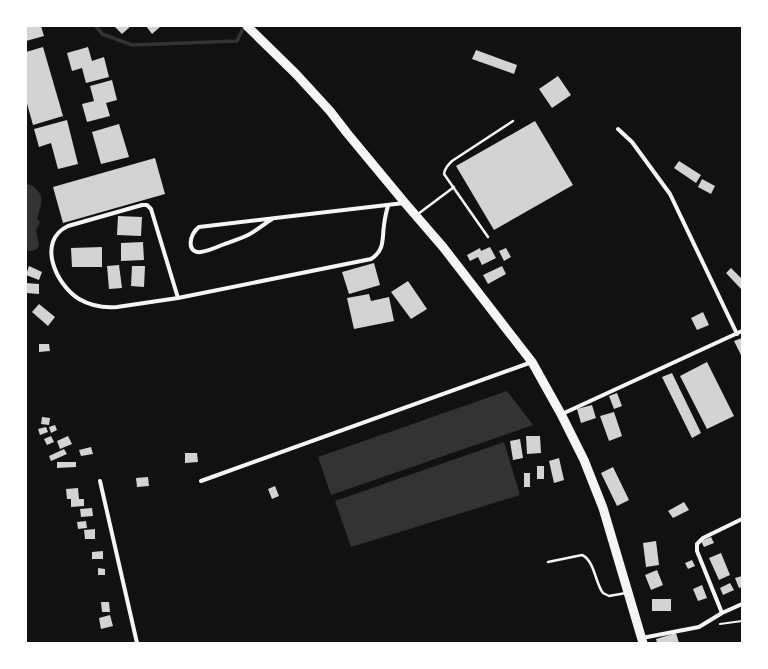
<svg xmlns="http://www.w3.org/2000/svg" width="768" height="669" font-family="'Source Sans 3',sans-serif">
  <rect width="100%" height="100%" fill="#111"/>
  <path fill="#333" d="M26,184C30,184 32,185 35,188C46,197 40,207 37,219L40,222L36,230L39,245L37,249L32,251H28L26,245Z
    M507,391L533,425L331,495L318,457Z
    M504,442L520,495L351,547L335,501Z"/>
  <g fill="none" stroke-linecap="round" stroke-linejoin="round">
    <path stroke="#333" stroke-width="3.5" d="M96,26L102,34L132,45L237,41L244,26"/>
  </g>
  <path fill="#d3d3d3" d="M26,26H41L44,36L26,41Z
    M114,26H131L122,34Z
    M146,26H160V27L152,34Z
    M43,47L63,116L33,125L26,100V52Z
    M88,47L92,61L104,57L109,77L86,83L82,68L72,71L67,53Z
    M476,50L517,65L514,74L472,59Z
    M558,76L571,95L552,108L539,89Z
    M112,80L117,100L106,103L110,116L87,122L82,104L94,101L90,86Z
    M67,120L78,164L58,169L51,143L39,147L34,129Z
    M535,121L573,185L494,230L456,166Z
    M119,124L129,157L101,164L92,132Z
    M155,158L165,194L63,223L53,187Z
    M679,161L701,175L696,183L674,168Z
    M702,179L715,186L711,194L698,187Z
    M118,216L142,217L141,236L117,235Z
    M143,242L144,260L121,261V243Z
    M102,247V267H72L71,248Z
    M490,247L496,258L482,265L478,257L470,261L467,255L480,248L481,251Z
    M506,248L511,257L504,261L499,251Z
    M374,263L380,285L349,294L342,272Z
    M119,265L122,288L109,289L107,266Z
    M29,266L42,272L39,280L26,275Z
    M132,266H145L144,287L131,286Z
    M502,266L506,274L488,284L483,275Z
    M731,268L742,279V290L726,273Z
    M408,281L427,309L411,319L391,292Z
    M26,283L39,284V294L26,293Z
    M369,294L371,301L389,297L394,321L354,329L347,298Z
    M39,304L55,317L48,326L32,312Z
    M703,312L709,325L697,330L691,318Z
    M742,338V357L734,341Z
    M39,344H49L50,351L39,352Z
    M707,362L734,416L707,429L680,376Z
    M672,373L701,433L692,438L662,377Z
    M617,393L622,406L614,409L609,396Z
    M592,405L596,418L581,423L577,409Z
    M614,412L622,436L609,441L600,416Z
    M42,417L50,418L49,425L41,424Z
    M55,425L57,430L51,433L49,427Z
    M46,427L48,432L40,435L38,429Z
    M51,436L54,442L47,445L44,439Z
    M68,436L72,444L60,449L57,441Z
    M526,436H540L541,453L527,454Z
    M520,439L523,458L513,460L510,441Z
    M91,447L93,454L81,456L79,450Z
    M64,449L67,454L51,461L49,456Z
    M185,453H197L198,462L185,463Z
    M559,458L564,480L554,483L549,461Z
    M57,462H76V467L57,468Z
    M537,466H544V479H537Z
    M613,467L629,500L617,506L601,473Z
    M524,473H530V487H524Z
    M148,477L149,486L137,487L136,478Z
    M275,486L279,496L272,499L268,489Z
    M78,488L79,499H84V506L71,507V499H67L66,489Z
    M684,502L689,510L673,518L668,511Z
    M92,508L93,516L81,517L80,509Z
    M86,521L87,528L78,529L77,522Z
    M95,529V539H85L84,530Z
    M711,537L714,543L704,547L701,541Z
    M656,541L659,565L646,567L643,543Z
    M103,551V559H92V552Z
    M721,553L730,575L719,580L709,558Z
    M692,560L695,566L688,569L685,563Z
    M98,568L105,569V575H98Z
    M657,570L663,585L651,590L645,575Z
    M742,576V587L739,588L735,578Z
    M730,583L734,590L723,595L720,588Z
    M702,585L707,598L698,601L693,589Z
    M652,599H671V611H652Z
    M101,602H109L110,612H102Z
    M110,615L113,626L101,629L99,618Z
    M676,633L679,643H657L656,639Z"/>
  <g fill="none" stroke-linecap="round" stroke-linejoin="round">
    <path stroke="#f5f5f5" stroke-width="2" d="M720,624L742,621"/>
    <path stroke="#f5f5f5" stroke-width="2.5" d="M418,214L454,187
      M488,237L444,174C445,168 448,165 452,161L513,121
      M548,562L582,555C595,561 595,583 603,593L609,596L626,593"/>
    <path stroke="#f5f5f5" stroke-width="4" d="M618,129L632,142L670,194L737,334
      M272,219C264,224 256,231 248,235C240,239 230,242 222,245C215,248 208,251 201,252C186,254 189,234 199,227L404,203
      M178,298L151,209L147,205H142L68,226C36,241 56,285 79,299C91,306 104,308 117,307L178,298L371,259C385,250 382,239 384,225C385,218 386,212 388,206
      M562,414L742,331
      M100,481L137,643
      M201,481L532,362
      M722,613L697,551V544L703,538L742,519
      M642,638L699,627L722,613L742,604"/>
    <path stroke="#f5f5f5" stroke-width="9" d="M247,26L296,74L330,111L347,133L405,203L443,247L532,362L561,414L584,460L603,508L643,643"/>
  </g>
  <rect width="768" height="669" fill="none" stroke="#ffffff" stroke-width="54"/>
</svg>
